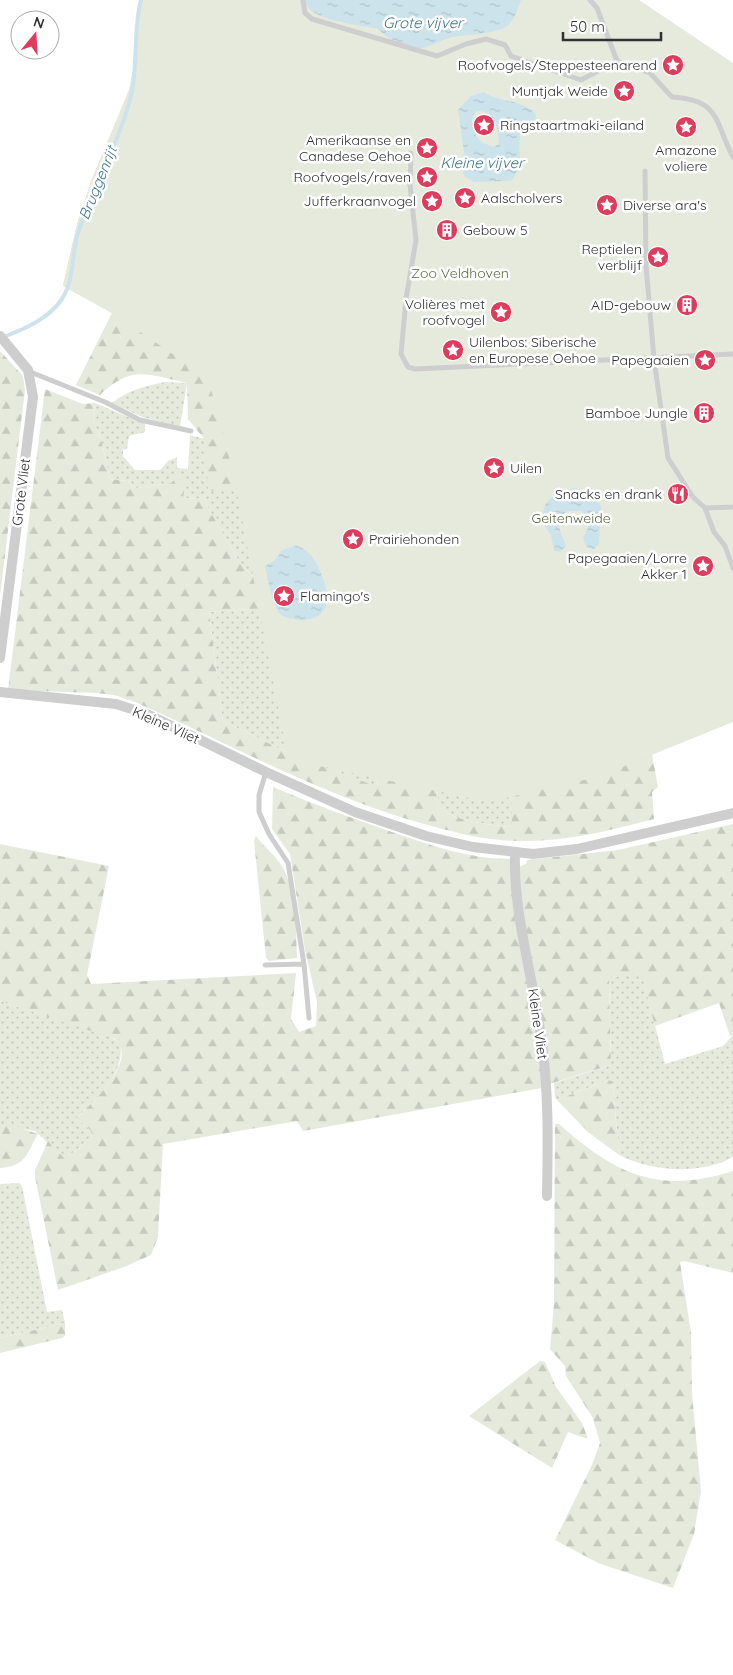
<svg xmlns="http://www.w3.org/2000/svg" width="733" height="1675" font-family="Quicksand,sans-serif">
  <defs>
    <pattern id="grass-dots" width="8" height="8" patternUnits="userSpaceOnUse" patternTransform="scale(1.25)"><rect width="8" height="8" fill="#e5eadd"/><path d="M2 2h.1M6 6h.1" fill="none" stroke="#c5c9be" stroke-width="1.8" stroke-linecap="round"/></pattern>
    <pattern id="forest-firs" width="22" height="20" patternUnits="userSpaceOnUse" patternTransform="scale(1.25)"><rect width="22" height="20" fill="#e5eadd"/><path d="M5 1l3.5 6h-7zM16 11l3.5 6h-7z" fill="#c5c9be"/></pattern>
    <pattern id="water-ripples" width="26" height="14" patternUnits="userSpaceOnUse" patternTransform="scale(1.25)"><rect width="26" height="14" fill="#cde3eb"/><path d="M2 4q2-2 4 0t4 0M15 11q2-2 4 0t4 0" fill="none" stroke="#b0c3ca"/></pattern>
  </defs>
  <rect width="100%" height="100%" fill="#fff"/>
  <path fill="url(#grass-dots)" d="M165,382L187,383L180,427L142,417L112,403C129,390 144,386 165,382Z
    M95,403L145,424V432L129,436L127,449L123,450V456L135,470H160L168,461L177,457V468L188,469L190,435L205,439L268,489L367,693L378,788L297,757L223,721L209,612L266,608L260,583L240,563L203,499L182,498L172,483L136,488L128,481L110,479L101,439L93,420Z
    M504,766L512,803V827C493,825 450,822 438,805L437,771Z
    M641,971L665,1064L723,1046L733,1035V1157C701,1175 652,1172 619,1155L613,1087L612,1081L608,1080L557,1100L555,1097L554,1083L611,1065L609,978Z
    M0,1001L105,1034L120,1043C126,1074 97,1097 77,1118L91,1131L92,1137L65,1159L35,1131L0,1125Z
    M19,1183L22,1186L47,1312L62,1310L65,1323L0,1338V1184Z"/>
  <path fill="url(#forest-firs)" fill-rule="evenodd" d="M137,15L646,721L658,787L652,792L654,819C605,832 553,845 501,840C475,838 450,831 424,824C323,796 230,744 135,702L114,695L96,693L8,690L45,389L83,404L95,403L93,420L101,439L110,479L128,481L136,488L172,483L177,476L186,477L183,498L203,499L240,563L260,583L267,608L209,612L223,721L297,757L378,787L367,693L268,489L208,491L205,440L188,419L187,383C147,375 133,364 100,395L76,385L112,313L63,286L77,224L92,179L129,90L134,66ZM504,767L512,803V827C493,825 450,822 438,805L437,771Z
    M0,351L23,376L25,390L0,596Z
    M273,787C313,804 354,819 395,833C433,846 470,859 510,859L538,1039L542,1088L303,1131L297,1121L163,1144L158,1237L151,1255L124,1267L58,1290L35,1177V1170L48,1141L65,1159L92,1137L91,1131L77,1118C92,1102 139,1061 115,1039L0,1001V844L109,866L87,975L91,984L296,973L291,1019L299,1032L316,1026L317,1002L305,950L290,854L272,829Z
    M733,824V1035L730,1036L719,1003L655,1026L641,972L609,978L611,1065L549,1084L515,881L518,867L526,864L527,860L618,850Z
    M256,836C264,847 275,855 282,866C297,893 296,927 297,958L269,961L266,958L254,841Z
    M608,1080L612,1081L613,1087L619,1155L588,1132L557,1100Z
    M555,1124H559C615,1174 658,1195 733,1171V1273L684,1261L680,1262L691,1333L692,1394L701,1491L694,1534L673,1588L598,1563L555,1540L592,1465L600,1443L593,1418L566,1376L565,1366L550,1349L554,1303Z
    M0,1125L18,1127L38,1134C26,1155 26,1166 0,1168Z
    M65,1323V1336L62,1338L0,1353V1338Z
    M540,1361L545,1362L556,1387L582,1423L588,1439L568,1432L552,1468L469,1416Z"/>
  <path fill="#e5eadd" d="M141,0H639L733,63V722L597,777L488,802L288,759L233,472L208,378L112,313L63,286L77,224L92,179L129,90L134,66L137,15Z"/>
  <path fill="url(#water-ripples)" fill-rule="evenodd" d="M305,0H521C518,8 514,22 506,27C488,36 469,33 449,38C442,40 435,44 427,47C410,52 389,42 379,29C362,25 306,21 305,0Z
    M484,92C500,103 522,99 536,114C536,131 528,127 520,136C518,155 524,164 511,181L474,182L465,177L462,170L464,152L458,110L471,96ZM477,111C497,111 498,128 499,144L493,147C490,145 484,144 482,142C472,135 468,119 477,111Z
    M575,488C587,490 597,496 601,507L599,544L594,549L586,547L583,538L588,527L589,519L581,511H567C552,522 562,533 566,546L560,552L554,551L551,535L542,522C542,499 554,493 575,488Z
    M295,545C308,549 315,559 320,571C331,594 332,621 300,620C294,619 283,618 279,613C274,608 266,573 265,566L274,561L281,551Z"/>
  <g fill="none" stroke-linecap="round" stroke-linejoin="round">
    <path stroke="#cde3eb" stroke-width="4" d="M6,336C27,328 49,318 62,299C75,278 71,255 78,233C93,185 121,141 132,91C138,61 133,30 141,0"/>
    <path stroke="#cecece" stroke-width="5" d="M303,0L305,13L312,19L437,56L466,44L486,39L505,45L511,56L581,80L617,61L650,73L672,97C721,100 714,121 733,157
      M590,0L597,8L617,61
      M411,153L410,185L416,240L406,299L401,354L408,367L415,369L733,354
      M645,171L646,266L654,359L668,458L693,497L705,508L714,532L725,546L733,568
      M28,371L105,402L140,420L191,431
      M705,508L733,507
      M266,772L259,795V812L269,834L288,863L304,964L309,1018
      M265,965L304,964"/>
    <path stroke="#cecece" stroke-width="10" d="M0,336L28,370L33,397L0,658
      M0,692L116,704L147,714L266,772L355,812L426,836L473,847L533,854L577,849L733,813
      M515,853C513,914 533,976 541,1037C549,1090 548,1143 547,1196"/>
  </g>
  <defs>
    <g id="sight-disc" transform="scale(1.125)"><circle r="9.5" fill="#de3c5c" stroke="#fff"/><path d="M0-6L1.8-2.2L6-1.7L2.9 1.2L3.7 5.4L0 3.3L-3.7 5.4L-2.9 1.2L-6-1.7L-1.8-2.2Z" fill="#fff"/></g>
    <g id="building-disc" transform="scale(1.125)"><circle r="9.5" fill="#de3c5c" stroke="#fff"/><path d="M-4-6H4V6H1V3H-1V6H-4ZM-2.5-4.3h1.7v1.8h-1.7ZM.8-4.3h1.7v1.8H.8ZM-2.5-1h1.7V.8h-1.7ZM.8-1h1.7V.8H.8Z" fill="#fff"/></g>
    <g id="restaurant-disc" transform="scale(1.125)"><circle r="9.5" fill="#de3c5c" stroke="#fff"/><path d="M-5-6h1v4h1v-4h1v4h1v-4h1v5L-1.5 .5V6h-2V.5L-5-1ZM5-6V6H3V1.5H1.5Q1.5-4 5-6Z" fill="#fff"/></g>
  </defs>
  <g fill-rule="evenodd">
    <use href="#sight-disc" x="673" y="65"/>
    <use href="#sight-disc" x="624" y="91"/>
    <use href="#sight-disc" x="484" y="125"/>
    <use href="#sight-disc" x="686" y="127"/>
    <use href="#sight-disc" x="427" y="148"/>
    <use href="#sight-disc" x="427" y="177"/>
    <use href="#sight-disc" x="465" y="198"/>
    <use href="#sight-disc" x="432" y="201"/>
    <use href="#sight-disc" x="607" y="205"/>
    <use href="#building-disc" x="447" y="230"/>
    <use href="#sight-disc" x="658" y="257"/>
    <use href="#building-disc" x="687" y="305"/>
    <use href="#sight-disc" x="501" y="312"/>
    <use href="#sight-disc" x="453" y="350"/>
    <use href="#sight-disc" x="705" y="360"/>
    <use href="#building-disc" x="704" y="413"/>
    <use href="#sight-disc" x="494" y="468"/>
    <use href="#restaurant-disc" x="678" y="494"/>
    <use href="#sight-disc" x="353" y="539"/>
    <use href="#sight-disc" x="703" y="566"/>
    <use href="#sight-disc" x="284" y="596"/>
  </g>
  <g text-anchor="middle" stroke-width="5" stroke-linejoin="round" paint-order="stroke">
    <g font-size="14" fill="#313131" stroke="#fff" text-anchor="end">
      <text x="657" y="70">Roofvogels/Steppesteenarend</text>
      <text x="608" y="96">Muntjak Weide</text>
      <text x="500" y="130" text-anchor="start">Ringstaartmaki-eiland</text>
      <text x="411" y="145">Amerikaanse en<tspan x="411" dy="16">Canadese Oehoe</tspan></text>
      <text x="686" y="155" text-anchor="middle">Amazone<tspan x="686" dy="16">voliere</tspan></text>
      <text x="411" y="182">Roofvogels/raven</text>
      <text x="481" y="203" text-anchor="start">Aalscholvers</text>
      <text x="416" y="206">Jufferkraanvogel</text>
      <text x="623" y="210" text-anchor="start">Diverse ara's</text>
      <text x="463" y="235" text-anchor="start">Gebouw 5</text>
      <text x="642" y="254">Reptielen<tspan x="642" dy="16">verblijf</tspan></text>
      <text x="485" y="309">Volières met<tspan x="485" dy="16">roofvogel</tspan></text>
      <text x="671" y="310">AID-gebouw</text>
      <text x="469" y="347" text-anchor="start">Uilenbos: Siberische<tspan x="469" dy="16">en Europese Oehoe</tspan></text>
      <text x="689" y="365">Papegaaien</text>
      <text x="688" y="418">Bamboe Jungle</text>
      <text x="510" y="473" text-anchor="start">Uilen</text>
      <text x="662" y="499">Snacks en drank</text>
      <text x="369" y="544" text-anchor="start">Prairiehonden</text>
      <text x="687" y="563">Papegaaien/Lorre<tspan x="687" dy="16">Akker 1</tspan></text>
      <text x="300" y="601" text-anchor="start">Flamingo's</text>
    </g>
    <g font-size="14" fill="#596b3f" stroke="#fff">
      <text x="460" y="278">Zoo Veldhoven</text>
      <text x="571" y="523">Geitenweide</text>
    </g>
    <g font-size="14" fill="#313131" stroke="#fff">
      <text transform="translate(21 492) rotate(-83)" y="5">Grote Vliet</text>
      <text transform="translate(166 725) rotate(24)" y="5">Kleine Vliet</text>
      <text transform="translate(538 1024) rotate(82)" y="5">Kleine Vliet</text>
    </g>
    <g font-size="15" font-style="italic" fill="#417b90" stroke="#fff">
      <text x="423" y="28">Grote vijver</text>
      <text x="482" y="168">Kleine vijver</text>
      <text transform="translate(98 183) rotate(-68)" y="5">Bruggenrijt</text>
    </g>
  </g>
  <g transform="translate(35 35) rotate(18)"><circle r="24" fill="#ffffff" stroke="#adadad"/>
  <path d="M0-4L9 19L0 12L-9 19Z" fill="#de3c5c"/>
  <text y="-8" font-size="14" font-weight="bold" text-anchor="middle" fill="#313131">N</text>
  </g>
  <path d="M563 32v8h98v-8" fill="none" stroke="#313131" stroke-width="2.5"/>
  <text x="570" y="32" font-size="15" fill="#313131" stroke="#ffffff" stroke-width="4" paint-order="stroke">50 m</text>
</svg>
